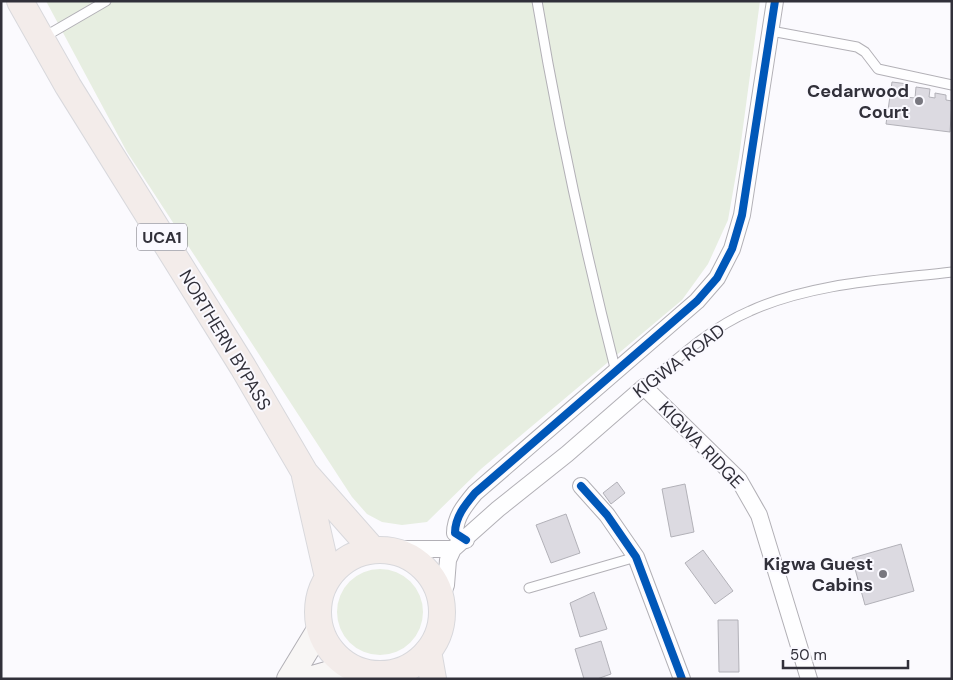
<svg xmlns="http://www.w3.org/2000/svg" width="953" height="680" font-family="'DM Sans',sans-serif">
  <rect width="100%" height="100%" fill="#fbfafe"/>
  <path fill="#e7eee1" d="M46,1H760L739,157L728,220L708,264L682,300L481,469L427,522L402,525L382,522L367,514L352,497L127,152Z
    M337 612a43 43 0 1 1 86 0a43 43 0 1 1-86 0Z"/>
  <path fill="#dcdae1" stroke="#b2b1b8" d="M892,82L908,84L906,97L915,98L916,87L930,89L929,97L935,98V93L946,95V100L952,101L950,132L886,124Z
    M617,482L625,493L611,504L603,493Z
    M685,484L694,532L671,537L662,489Z
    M566,514L580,553L551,563L536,525Z
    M901,544L914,591L865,605L852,558Z
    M703,550L733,591L715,604L685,563Z
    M594,592L607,629L580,637L570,603Z
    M718,620H738L739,672H719Z
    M601,641L611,674L597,679H584L575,649Z"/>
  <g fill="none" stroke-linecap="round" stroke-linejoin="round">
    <g stroke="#b2b0b6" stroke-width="11">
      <path id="lane" d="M537,1C558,126 585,250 616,372
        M771,31L857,47L865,52L878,69L952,85
        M44,37L106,1
        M644,387C676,360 710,328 750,311C812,283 884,280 952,272
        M529,588L636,557"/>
    </g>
    <g stroke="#b2b0b6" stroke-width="18">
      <path id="street" d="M581,486L607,515L636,557L682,679
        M466,540L455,533C455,517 465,505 475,493L697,301L717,278L732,249L742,215L775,1
        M382,549H453
        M441,598L446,585L448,560L453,549L498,509L567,454L644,387L739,480L759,515L809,679"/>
    </g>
    <g stroke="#b2b0b6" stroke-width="26">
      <path id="secondary" d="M289,679L320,628
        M309,679L351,667"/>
    </g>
    <g stroke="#d8d8dc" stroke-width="28">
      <path id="primary" d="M20,1L68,86L243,367L305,473L373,550
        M305,476L328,577
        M318 612a62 62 0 1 1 124 0a62 62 0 1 1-124 0Z
        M428,651L433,679"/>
    </g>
    <use href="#lane" stroke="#fefeff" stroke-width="9"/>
    <use href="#street" stroke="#fefeff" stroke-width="16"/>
    <use href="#secondary" stroke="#f8f6f5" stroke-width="24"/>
    <use href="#primary" stroke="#f3ecea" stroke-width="26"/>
    <g stroke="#faf9ff" stroke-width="11">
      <path id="cycleway" d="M581,486L607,515L636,557L682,679
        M466,540L455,533C455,517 465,505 475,493L697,301L717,278L732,249L742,215L775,1"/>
    </g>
    <use href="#cycleway" stroke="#0057b8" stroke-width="8"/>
  </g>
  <g fill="#78777f" stroke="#faf9ff" stroke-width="2">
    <circle cx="919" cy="101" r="5"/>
    <circle cx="883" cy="574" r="5"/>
  </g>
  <g text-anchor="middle" stroke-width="4" stroke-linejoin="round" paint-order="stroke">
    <rect fill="#faf9ff" stroke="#6d6c75" stroke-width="1" x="137" y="223.5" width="50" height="27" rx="4"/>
    <g font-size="16" font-weight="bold" fill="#31303a">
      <text x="162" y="243">UCA1</text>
    </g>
    <g font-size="18" font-weight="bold" fill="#31303a" stroke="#faf9ff" text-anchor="end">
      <text x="909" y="97">Cedarwood<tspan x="909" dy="21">Court</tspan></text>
      <text x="873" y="570">Kigwa Guest<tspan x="873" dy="21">Cabins</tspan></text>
    </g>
    <g font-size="18" fill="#31303a" stroke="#faf9ff">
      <text transform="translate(225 340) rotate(59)" y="6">NORTHERN BYPASS</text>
      <text transform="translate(679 361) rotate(-37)" y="6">KIGWA ROAD</text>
      <text transform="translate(701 445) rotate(46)" y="6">KIGWA RIDGE</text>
    </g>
  </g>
  <rect width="953" height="680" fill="none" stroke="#31303a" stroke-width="5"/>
  <path d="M783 660v8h125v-8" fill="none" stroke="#31303a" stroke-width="2.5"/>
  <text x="790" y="660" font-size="15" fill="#31303a" stroke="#faf9ff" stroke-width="4" paint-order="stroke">50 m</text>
</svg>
